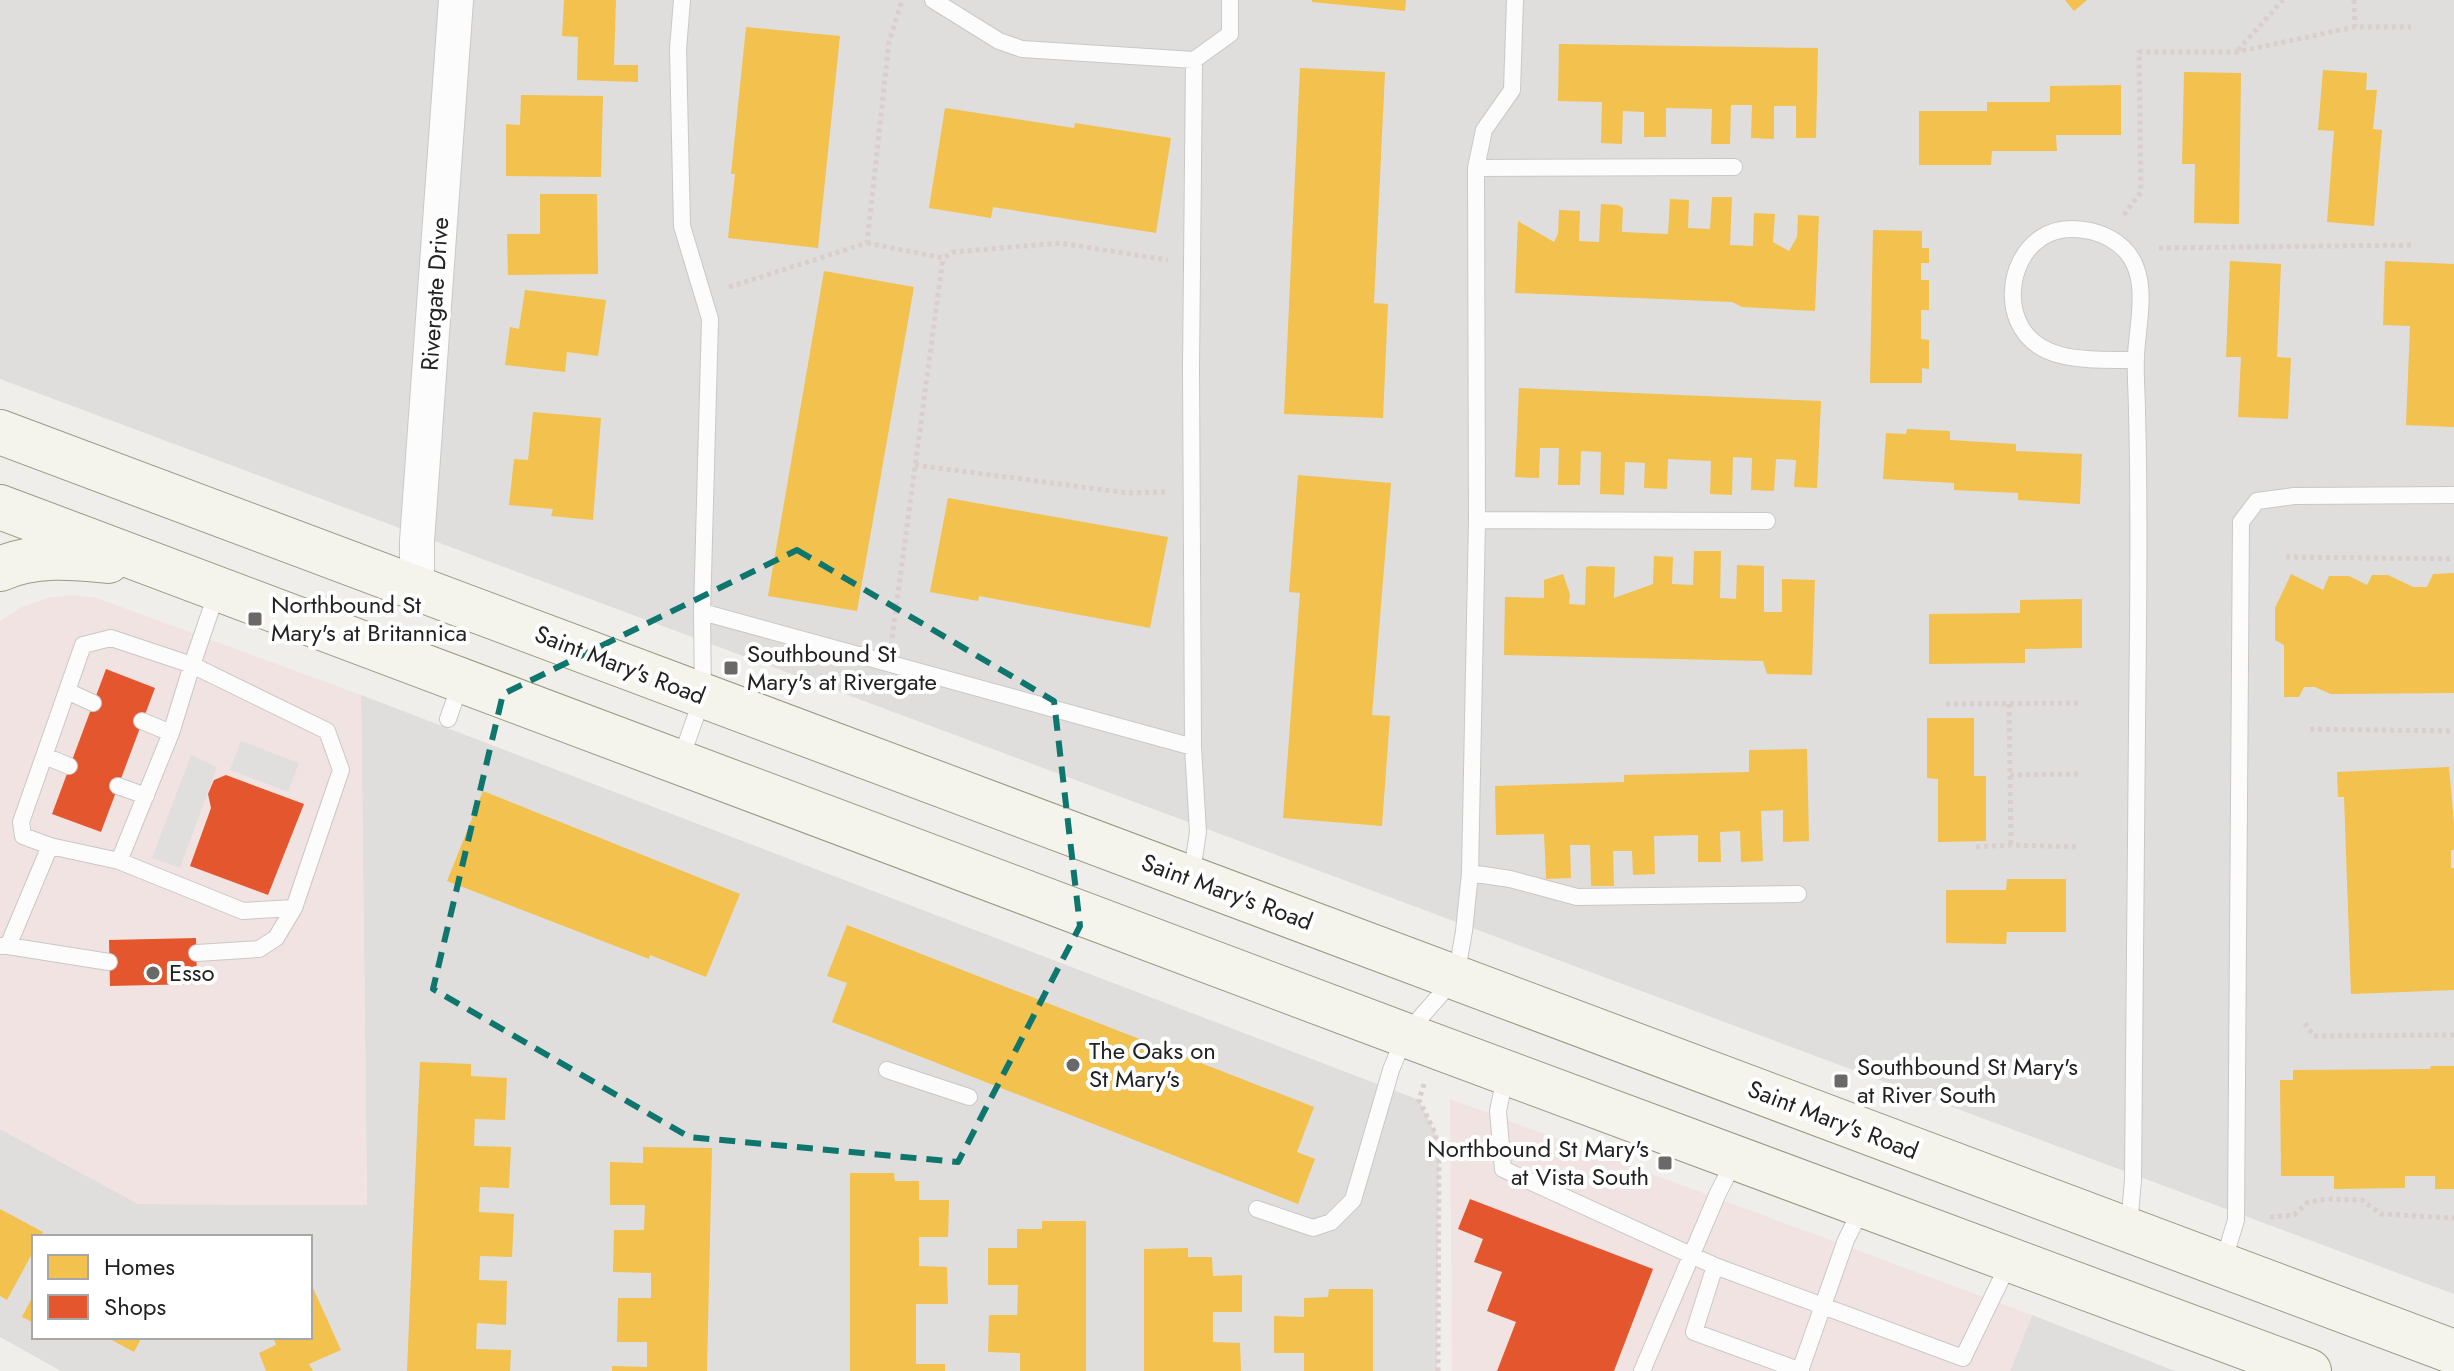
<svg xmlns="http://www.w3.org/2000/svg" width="2454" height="1371" font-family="Jost,sans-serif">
  <rect width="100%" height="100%" fill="#f0eeeb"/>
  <path fill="#dfdedc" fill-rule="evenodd" d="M0,0H2454V1294L0,379Z
    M361,695L1419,1100L1435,1133L1439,1153L1437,1371H61L0,1337V1129L139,1204L367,1205ZM34,1237H310V1337H34Z
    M2032,1315L2175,1371H2010Z"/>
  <path fill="#f1e3e1" d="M72,595L97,598L361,695L367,1205L138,1204L0,1129V621L22,607L47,598Z
    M1450,1099L2032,1315L2010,1371H1452Z"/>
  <path fill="#e0dfde" d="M241,741L299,763L288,792L230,770Z
    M191,755L217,767L180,868L152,858Z"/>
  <path fill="#f2c14e" d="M564,0H616L614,65H638V82L577,80L578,37L562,36Z
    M1312,0H1406L1405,11L1312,2Z
    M2065,0H2087L2074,11Z
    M746,27L840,36L818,248L728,238L735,174H731Z
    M1559,44L1818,48L1816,138H1796V106H1774V139L1751,138L1752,105H1731L1730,144H1711L1712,109L1666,108V137H1644V112L1623,111L1622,144L1601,143L1602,102L1558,101Z
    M1300,68L1385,72L1374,303L1388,304L1383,418L1284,414Z
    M2323,70L2367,73L2366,90H2377L2373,129L2382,130L2374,226L2327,222L2334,131L2318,130Z
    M2184,72L2241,73L2239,224L2194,223L2195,164H2182Z
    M2121,85V135H2056L2057,151H1992L1991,165H1919V111H1987V102H2050V86Z
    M521,95L603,96L601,177L506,176V124L520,125Z
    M945,108L1074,128L1075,123L1171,138L1156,233L993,207L991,218L929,208Z
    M540,194H597L598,274L508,275L507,234H540Z
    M1712,197H1732L1730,245L1753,246L1754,213L1775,214L1773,242L1789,251L1797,237L1798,215L1819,216L1815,311L1742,307L1732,302L1515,293L1518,221L1554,242L1558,234L1559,210L1580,211L1579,241L1599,242L1601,204L1618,205L1623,208L1622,232L1668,234L1670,199L1689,200L1688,228L1710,229Z
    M1873,230L1922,231V248H1929V263H1921V280H1929V310H1921V339L1929,340V369L1922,368V383H1870Z
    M2230,261L2281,264L2277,357L2291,358L2288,419L2238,417L2241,357H2226Z
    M2385,261L2454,264V427L2406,425L2410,326L2383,325Z
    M824,271L914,287L857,611L768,596Z
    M525,290L606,300L598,356L567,352L565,372L505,365L510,327L519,329Z
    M1519,388L1821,401L1817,488L1794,487L1796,460L1776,459L1774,491L1751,490L1752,458L1733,457L1732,495L1710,494L1711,461L1668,459L1667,489L1644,488L1645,463L1625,462L1624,495L1600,494L1601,452L1581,451L1580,485H1558L1559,448H1540L1539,478L1515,477Z
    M533,412L601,418L593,520L551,516L553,509L509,505L514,459L528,460Z
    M1907,429L1950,431V440L2016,444V451L2082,454L2080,504L2018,500V493L1954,490V483L1883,479L1886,433L1906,434Z
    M1298,475L1391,483L1372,715L1390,716L1382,826L1283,818L1300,593L1289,592Z
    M948,498L1168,537L1150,628L979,596L978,601L930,592Z
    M1694,551H1721L1720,598L1736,599L1737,565L1764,566V612H1782V579L1815,580L1812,675L1767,674L1763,661L1504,655L1505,597L1544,598V580L1563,574L1570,594L1569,604L1585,605L1586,567L1590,566L1615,567L1614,598L1653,584L1654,556L1673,557L1672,584L1693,585Z
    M2454,573V693L2331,694L2315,687H2304L2299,697H2284V645L2275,640V608L2291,574L2323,590L2329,576H2349L2367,585L2372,575H2388L2413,587H2427L2433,574Z
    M2082,599V648L2025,649V663L1929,664V614L2020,613V600Z
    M1927,718H1974V776H1986V841L1938,842V779L1927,778Z
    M1807,749L1809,841L1783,842V810L1761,811L1763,861L1741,862L1740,831L1720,832L1721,862H1698V835L1654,836L1655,874L1633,875L1632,851H1613L1614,886H1591L1590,845H1570L1571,878L1546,879L1544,834L1496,835L1495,786L1624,782V775L1749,772V750Z
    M2449,767L2454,823V850H2451V868H2454V990L2351,994L2344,797H2338L2337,772Z
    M483,791L740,894L706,977L650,955L649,959L447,881Z
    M2007,879H2066V932H2007L2006,944L1946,943V890H2006Z
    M847,925L1314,1107L1297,1152L1315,1159L1298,1204L832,1022L847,983L827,976Z
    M420,1062L471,1064V1076L507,1078L505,1120L475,1119L474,1146L511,1147L509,1188L480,1187L479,1212L514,1214L512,1257L480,1256L479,1280L507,1281L506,1325L477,1323L476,1349L511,1350L510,1371H407Z
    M2431,1066H2454V1189H2435V1176H2405V1188L2334,1189V1176H2281L2280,1080H2293V1070L2430,1069Z
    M643,1147L712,1148L707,1371H612V1366L647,1367V1342H617L618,1298H651V1273L613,1272L614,1230H644L645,1205H610V1162L643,1163Z
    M850,1173H894L895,1181H919V1200H949L948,1237H919V1266L947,1267L948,1304H916V1364H945V1371H850Z
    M0,1209L43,1232L41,1237H34V1250L7,1300L0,1296Z
    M1042,1221H1086V1371H1020V1353L988,1352L989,1315H1017L1018,1285H988V1248H1017V1229H1042Z
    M1188,1248V1257H1212L1213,1276L1242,1275V1312H1213V1342L1240,1343L1241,1371H1144V1249Z
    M313,1288L341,1350L309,1364L313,1371H266L259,1353L276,1345L273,1337H310V1289Z
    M1329,1289H1373V1371H1304V1353H1274V1316L1304,1317V1298L1328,1297Z
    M34,1294V1323L22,1317Z
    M106,1337H142L134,1352Z"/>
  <path fill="#e4572e" d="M106,669L155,688L101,832L52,814Z
    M226,775L304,804L268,895L190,866L211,808L208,794L214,780Z
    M196,938L197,984L110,986L109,940Z
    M1470,1199L1653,1269L1614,1371H1497L1516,1322L1487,1311L1502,1272L1474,1262L1483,1239L1458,1229Z"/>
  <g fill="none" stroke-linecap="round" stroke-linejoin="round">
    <g stroke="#c9c8c7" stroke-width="18">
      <path id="service" d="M933,0L999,41L1022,49L1194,60
        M1476,168L1734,167
        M1477,520L1767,521
        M702,612L1193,747
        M67,691L93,703
        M448,719L461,682
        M142,721L171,733
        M45,756L69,766
        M680,761L703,696L702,612L710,319L682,226L678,49L682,0
        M118,786L146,796
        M50,846L23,836L21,822L83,645L111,638L192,665L217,592
        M1470,873L1510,879L1577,897L1798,894
        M1191,878L1198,832L1193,747L1191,369L1194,60L1230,34V0
        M0,946H8L50,846L119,861L243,911L294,908L341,770L327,731L192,665L171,733L119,861
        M8,946L109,962
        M197,953L259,949L276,938L294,908
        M887,1070L969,1097
        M1506,1073L1498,1111L1503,1169L1715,1266
        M1257,1209L1313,1228L1331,1222L1353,1200L1391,1070L1405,1035L1456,977L1464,931L1470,873L1477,520L1476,168L1484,130L1512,90L1515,0
        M2129,1226L2133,1180C2135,1029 2136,878 2137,727C2138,622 2140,517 2137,413C2137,394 2135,375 2136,356C2137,329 2146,294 2136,268C2126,241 2098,229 2071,229C2024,229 2002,283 2018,321C2037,366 2096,359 2136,360
        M2223,1263L2236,1220L2241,522L2257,501L2294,496L2454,495
        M1642,1371L1718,1193L1736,1158
        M1800,1371L1846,1240L1863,1206
        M1801,1371L1694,1332L1715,1266L1963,1358L2010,1261"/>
    </g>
    <g stroke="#c9c8c7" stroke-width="36">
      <path id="minor" d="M417,589V541L456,0"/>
    </g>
    <g stroke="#999a82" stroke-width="46">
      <path id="secondary" d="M0,432L2454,1352
        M0,507L1405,1035L2309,1371
        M0,569C34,554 71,557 108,561"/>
    </g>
    <path stroke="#dccecd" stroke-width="5" stroke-dasharray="4 4" stroke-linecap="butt" d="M2354,0L2355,27
      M2238,50L2283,0
      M2124,215L2141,192L2139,52H2236L2355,27H2411
      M867,243L943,258L953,252L1060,243L1168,260
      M2159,248L2414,245
      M729,287L867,243L889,42L902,0
      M915,465L1128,493L1167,492
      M2286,557L2454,559
      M892,638L943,258
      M1946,704L2081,703
      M2009,704L2011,845
      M2310,729L2454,731
      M2010,775L2080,774
      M1976,847L2011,845L2079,847
      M2305,1023L2314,1036L2454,1035
      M1424,1084L1419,1100L1435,1133L1439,1153L1438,1371
      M2270,1217L2294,1215L2308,1202L2327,1199L2362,1200L2381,1214L2454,1218"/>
    <use href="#service" stroke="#fdfcfc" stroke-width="16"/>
    <use href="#minor" stroke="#fdfcfc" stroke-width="34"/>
    <use href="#secondary" stroke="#f4f4ed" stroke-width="44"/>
  </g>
  <path fill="none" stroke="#0f766e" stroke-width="6" stroke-dasharray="16 10" stroke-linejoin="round" d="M797,550L1054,701L1080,926L958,1162L689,1137L433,989L503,694Z"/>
  <g fill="#6a6968" stroke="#fff" stroke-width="3">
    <rect x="247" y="611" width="16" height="16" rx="4"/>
    <rect x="723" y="660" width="16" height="16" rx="4"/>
    <circle cx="153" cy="973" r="8"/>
    <circle cx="1073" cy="1065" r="8"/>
    <rect x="1833" y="1073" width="16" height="16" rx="4"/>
    <rect x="1657" y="1155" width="16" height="16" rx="4"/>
  </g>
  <g text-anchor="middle" stroke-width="8" stroke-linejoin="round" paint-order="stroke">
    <g font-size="24" fill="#222" stroke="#fff">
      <text transform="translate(435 294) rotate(-86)" y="8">Rivergate Drive</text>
      <text transform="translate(620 665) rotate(21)" y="8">Saint Mary's Road</text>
      <text transform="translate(1227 892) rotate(20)" y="8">Saint Mary's Road</text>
      <text transform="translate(1833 1120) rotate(21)" y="8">Saint Mary's Road</text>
    </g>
    <g font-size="24" fill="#222" stroke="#fff" text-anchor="start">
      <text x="271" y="613">Northbound St<tspan x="271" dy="28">Mary's at Britannica</tspan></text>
      <text x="747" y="662">Southbound St<tspan x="747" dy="28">Mary's at Rivergate</tspan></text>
      <text x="169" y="981">Esso</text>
      <text x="1089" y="1059">The Oaks on<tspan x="1089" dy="28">St Mary's</tspan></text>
      <text x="1857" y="1075">Southbound St Mary's<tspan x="1857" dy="28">at River South</tspan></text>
      <text x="1649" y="1157" text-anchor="end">Northbound St Mary's<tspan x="1649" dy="28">at Vista South</tspan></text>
    </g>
  </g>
  <rect x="32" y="1235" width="280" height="104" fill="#ffffff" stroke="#a7a7a7" stroke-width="2"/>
  <rect x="48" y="1255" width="40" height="24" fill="#f2c14e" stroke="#a7a7a7" stroke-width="2"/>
  <text x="104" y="1275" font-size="24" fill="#222222">Homes</text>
  <rect x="48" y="1295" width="40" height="24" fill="#e4572e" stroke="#a7a7a7" stroke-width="2"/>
  <text x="104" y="1315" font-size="24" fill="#222222">Shops</text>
</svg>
